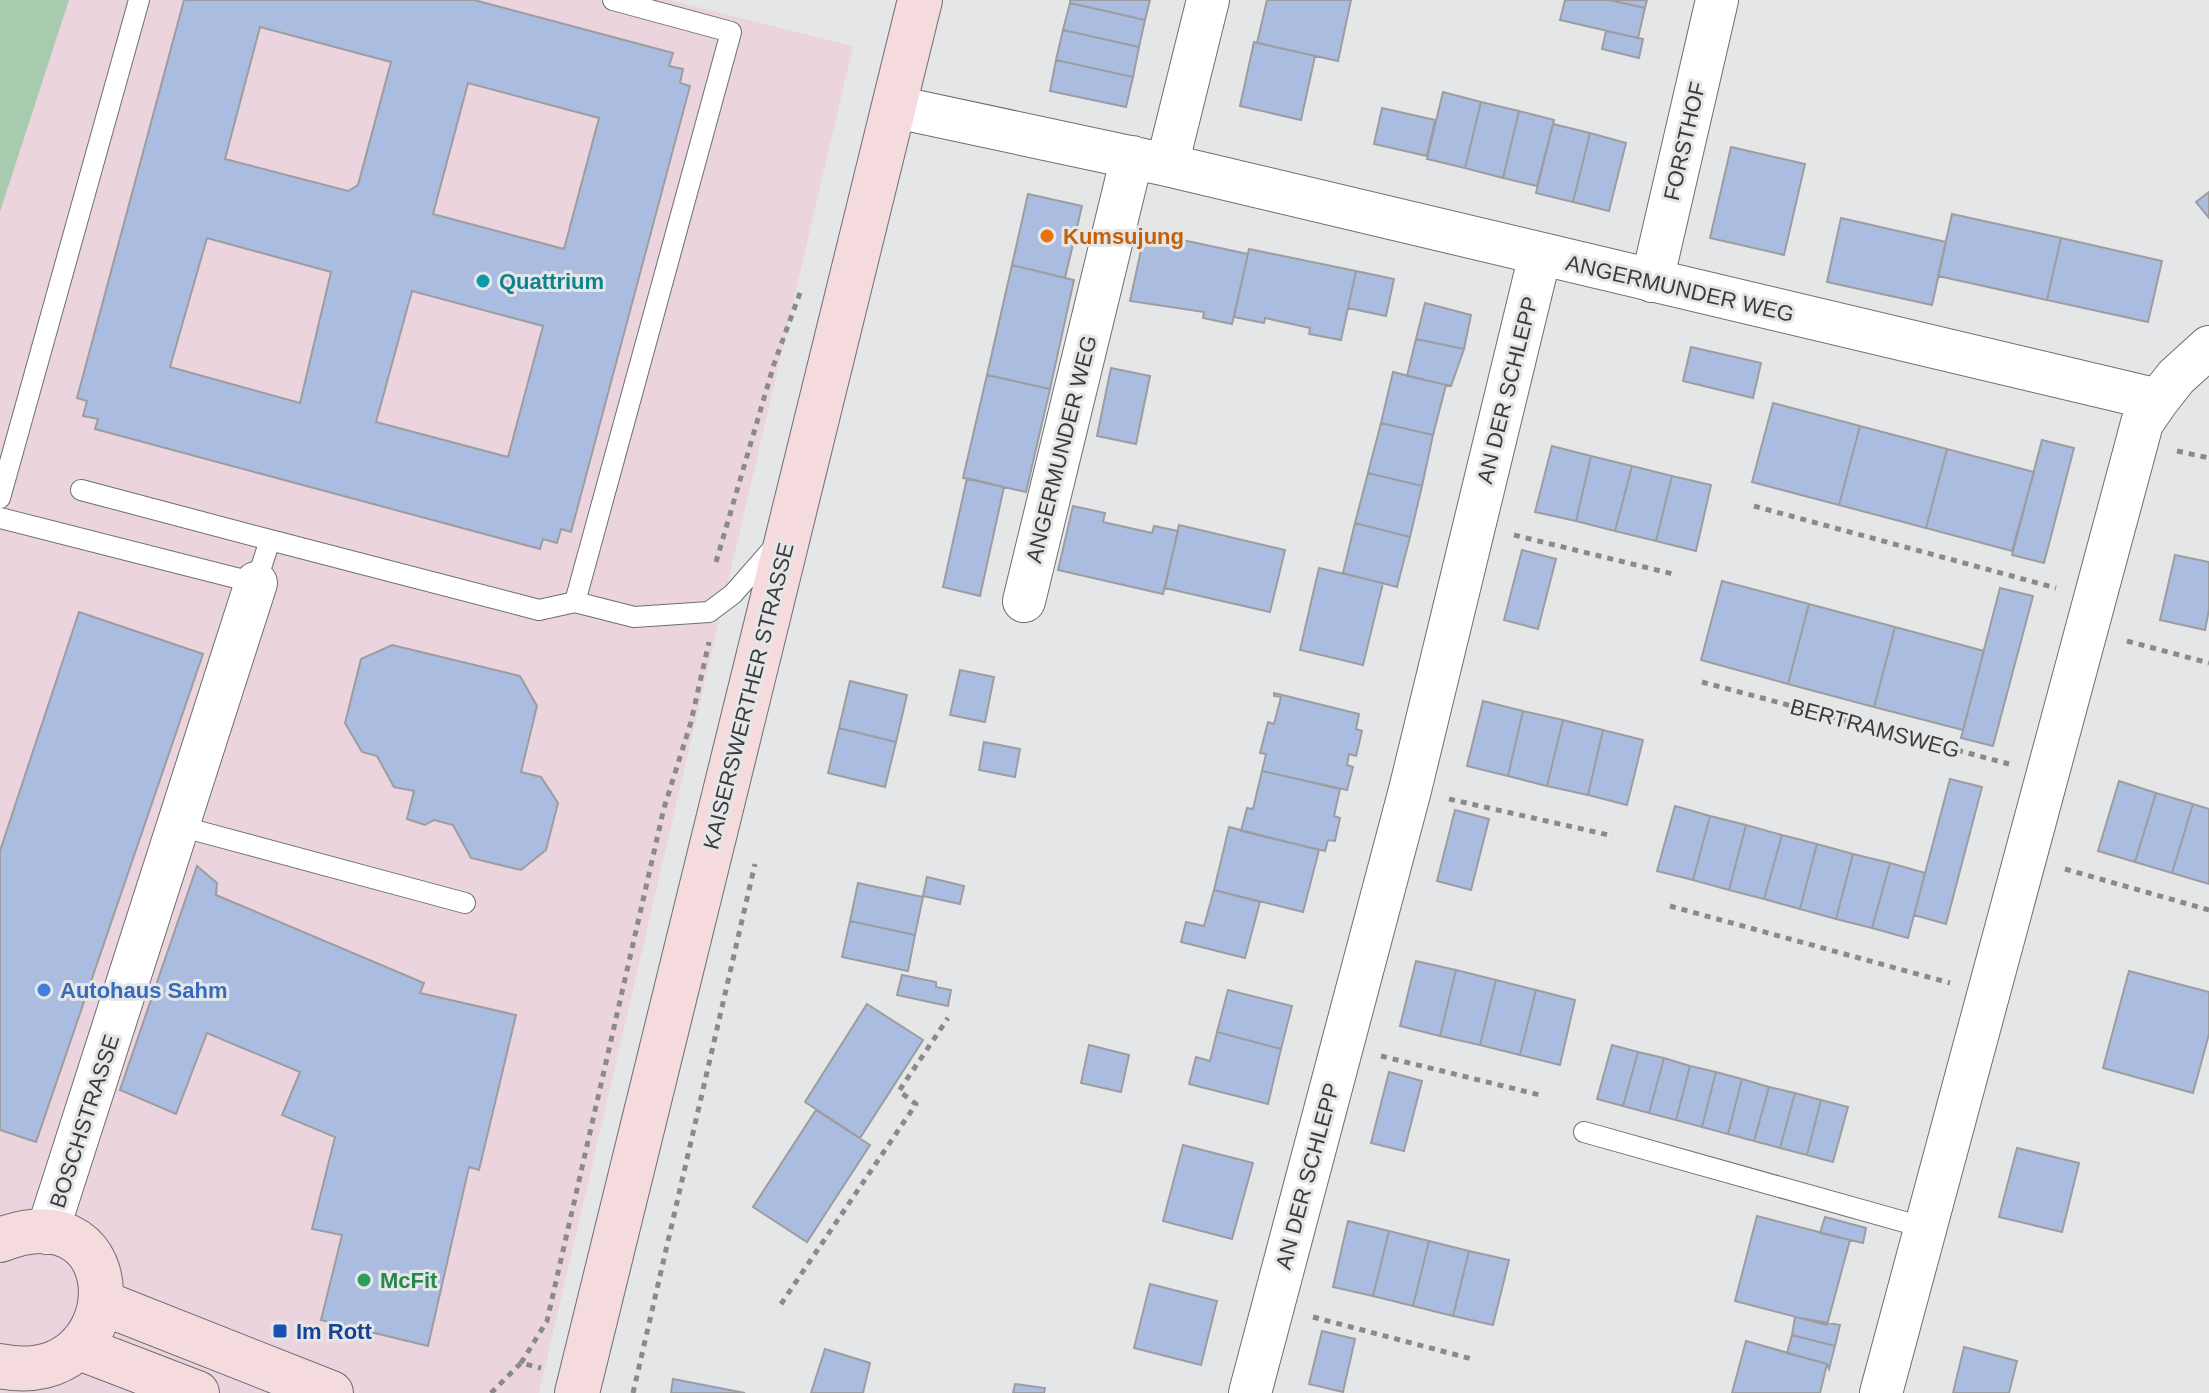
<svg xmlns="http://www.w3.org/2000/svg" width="2209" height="1393" font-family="Arial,sans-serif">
  <rect width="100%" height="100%" fill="#e5e6e7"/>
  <path fill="#ecd4df" d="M69,0H670L853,46L539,1393H0V212Z"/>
  <path fill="#a8cbaf" d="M0,0H69L0,212Z"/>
  <path fill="#abbce1" stroke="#9d9d9f" stroke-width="2" fill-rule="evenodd" d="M184,0H474L673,53L669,66L683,69L680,83L690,86L571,532L561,529L557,543L543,539L540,549L95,429L98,419L83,416L87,401L77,398ZM260,27L391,62L358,185L348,191L225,159ZM468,83L599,118L564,249L433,214ZM207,238L331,272L300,403L170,367ZM412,291L543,326L508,457L376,422Z
    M1070,0H1150L1145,20L1070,3Z
    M1267,0H1351L1338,61L1257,43Z
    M1565,0H1609L1645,8L1638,38L1560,20Z
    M1609,0H1647L1645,8Z
    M1070,3L1145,20L1139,47L1063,30Z
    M1063,30L1139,47L1133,77L1056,60Z
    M1606,31L1643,39L1639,58L1602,49Z
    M1254,42L1315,56L1301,120L1240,106Z
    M1056,60L1133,77L1126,107L1050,91Z
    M1443,92L1481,102L1465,168L1427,159Z
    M1481,102L1519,111L1503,178L1465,168Z
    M1382,108L1435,120L1427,156L1374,144Z
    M1519,111L1554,120L1537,186L1503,178Z
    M1553,124L1590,133L1573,202L1536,193Z
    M1590,133L1626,143L1609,211L1573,202Z
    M1731,147L1805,164L1784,255L1710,238Z
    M2209,192V218L2196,202Z
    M1028,194L1082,206L1065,278L1012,265Z
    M1952,214L2061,238L2047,300L1938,276Z
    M1841,218L1946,242L1932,305L1827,282Z
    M1145,232L1248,254L1232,324L1203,318L1204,312L1130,301Z
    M2061,238L2162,261L2148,322L2047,300Z
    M1249,249L1356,271L1341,340L1309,334L1310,328L1265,318L1264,323L1234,317Z
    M1012,265L1074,280L1050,389L987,375Z
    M1356,271L1394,279L1386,316L1348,308Z
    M1425,303L1471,315L1464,349L1416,339Z
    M1416,339L1464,349L1451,386L1407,376Z
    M1691,347L1761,363L1753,398L1683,381Z
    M1111,368L1150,376L1136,444L1097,436Z
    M1393,372L1446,385L1433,435L1381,423Z
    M987,375L1050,389L1026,492L963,478Z
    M1773,403L1860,426L1839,505L1752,482Z
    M1381,423L1433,435L1422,486L1368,473Z
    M1860,426L1947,449L1926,528L1839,505Z
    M2042,440L2074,448L2044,563L2012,555Z
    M1552,446L1591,456L1576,521L1535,512Z
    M1947,449L2034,472L2012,551L1926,528Z
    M1591,456L1632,466L1615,531L1576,521Z
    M1632,466L1672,476L1656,541L1615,531Z
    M1368,473L1422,486L1410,537L1355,523Z
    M1672,476L1711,485L1696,551L1656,541Z
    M967,478L1004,487L980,596L943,587Z
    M1073,506L1105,513L1103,522L1152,533L1154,526L1178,531L1163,594L1058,570Z
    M1355,523L1410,537L1397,587L1343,573Z
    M1179,525L1285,550L1270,612L1165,588Z
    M1522,550L1556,559L1538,629L1504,620Z
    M2175,555L2209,562V610L2205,630L2160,620Z
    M1319,568L1383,583L1363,665L1300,650Z
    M1722,581L1809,604L1788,684L1701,660Z
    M2000,588L2033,596L1993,746L1961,738Z
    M1809,604L1895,627L1874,707L1788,684Z
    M79,612L203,654L36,1142L0,1130V851Z
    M1895,627L1984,651L1963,730L1874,707Z
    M392,645L520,676L537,706L521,772L541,777L558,803L546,850L521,870L471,858L453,825L434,820L425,825L407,819L414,791L394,787L377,756L362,752L345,723L361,659Z
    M960,670L994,677L985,722L950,715Z
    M850,681L907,695L896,742L839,728Z
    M1274,693L1359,714L1356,729L1362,731L1356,756L1349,754L1347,765L1353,767L1347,790L1262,771L1266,754L1260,753L1268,722L1274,724L1281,697L1274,696Z
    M1483,701L1523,711L1508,776L1467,766Z
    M1523,711L1563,720L1547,786L1508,776Z
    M1563,720L1603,730L1588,795L1547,786Z
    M839,728L896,742L885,787L828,773Z
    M1603,730L1643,740L1627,805L1588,795Z
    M984,742L1020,749L1015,777L979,770Z
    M1262,771L1340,789L1334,816L1340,818L1335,841L1328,840L1325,851L1241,831L1247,808L1253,809Z
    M1950,779L1982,787L1946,924L1914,915Z
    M2119,781L2156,793L2135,862L2098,851Z
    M2156,793L2193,804L2172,873L2135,862Z
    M2193,804L2209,809V884L2172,873Z
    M1675,806L1710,816L1693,880L1657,871Z
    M1455,810L1489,819L1471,890L1437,881Z
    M1710,816L1746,825L1729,890L1693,880Z
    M1746,825L1782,835L1764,899L1729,890Z
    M1229,827L1319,850L1303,912L1214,890Z
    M1782,835L1817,844L1800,909L1764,899Z
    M1817,844L1853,854L1836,919L1800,909Z
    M1853,854L1890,863L1872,928L1836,919Z
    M1890,863L1925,873L1908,938L1872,928Z
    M197,866L217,883L216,895L424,983L420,993L516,1015L479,1170L469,1167L428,1346L321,1320L342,1235L312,1229L335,1137L282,1115L300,1072L207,1033L176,1114L120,1090Z
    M927,877L964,886L960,904L923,896Z
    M858,883L923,897L915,935L850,921Z
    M1214,890L1260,902L1245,958L1181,942L1186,922L1204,926Z
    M850,921L915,935L908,971L842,957Z
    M1416,961L1456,970L1440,1036L1400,1026Z
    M1456,970L1496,980L1480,1045L1440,1036Z
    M2129,971L2209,992V1034L2193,1093L2103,1068Z
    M902,975L936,982V987L951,990L948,1006L897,995Z
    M1496,980L1536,990L1520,1055L1480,1045Z
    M1228,990L1292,1006L1281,1049L1217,1032Z
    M1536,990L1575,1000L1560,1065L1520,1055Z
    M867,1004L923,1040L860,1138L805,1102Z
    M1217,1032L1281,1049L1268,1104L1189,1084L1196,1057L1210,1061Z
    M1089,1045L1129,1055L1121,1092L1081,1083Z
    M1612,1045L1638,1052L1623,1106L1597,1099Z
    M1638,1052L1664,1058L1649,1113L1623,1106Z
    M1664,1058L1690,1066L1676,1120L1649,1113Z
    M1690,1066L1716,1072L1702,1127L1676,1120Z
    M1389,1072L1422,1081L1404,1151L1371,1143Z
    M1716,1072L1742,1079L1728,1134L1702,1127Z
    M1742,1079L1769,1087L1754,1141L1728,1134Z
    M1769,1087L1795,1093L1780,1148L1754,1141Z
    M1795,1093L1821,1100L1807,1155L1780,1148Z
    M1821,1100L1848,1107L1833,1162L1807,1155Z
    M816,1110L870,1145L807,1242L753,1207Z
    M1183,1145L1253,1163L1232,1239L1163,1221Z
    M2017,1148L2079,1163L2062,1232L1999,1217Z
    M1757,1216L1850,1240L1827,1325L1735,1301Z
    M1825,1217L1866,1228L1863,1243L1820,1233Z
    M1348,1221L1389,1231L1373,1296L1333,1287Z
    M1389,1231L1429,1241L1413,1306L1373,1296Z
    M1429,1241L1469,1251L1453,1316L1413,1306Z
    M1469,1251L1509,1260L1493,1325L1453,1316Z
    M1150,1284L1217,1301L1201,1365L1134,1348Z
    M1795,1317L1840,1325L1835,1346L1792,1335Z
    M1322,1331L1355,1339L1343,1392L1309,1384Z
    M1792,1335L1835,1346L1829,1369L1827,1364L1787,1353Z
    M1746,1341L1827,1364L1820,1393H1732Z
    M1964,1347L2017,1361L2009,1393H1953Z
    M825,1349L870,1363L863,1393H811Z
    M673,1379L745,1393H671Z
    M1015,1384L1045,1388L1044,1393H1013Z"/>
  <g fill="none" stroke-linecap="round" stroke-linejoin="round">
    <g stroke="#6d6e6f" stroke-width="22">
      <path id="lane" d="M81,490L270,540
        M0,498L139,0
        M0,518L256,583L270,540L539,610L575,602L634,617L709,612L733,594L776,545
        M575,602L731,32L613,0
        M179,826L465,903
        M1584,1132L1926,1228"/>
    </g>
    <g stroke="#6d6e6f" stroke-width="44">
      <path id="street" d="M896,107L1167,165L2158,400L2176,377L2209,347
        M1167,165L1208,0
        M1652,281L1717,0
        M1024,601L1132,157
        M47,1233L256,583
        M1250,1393L1410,790L1540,255
        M1881,1393L2137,442L2142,423L2158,400"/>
    </g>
    <g stroke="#6d6e6f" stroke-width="46">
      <path id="secondary" d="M0,1240C137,1187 132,1393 0,1366
        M103,1303L331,1393
        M85,1350L197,1393
        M577,1393L920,0"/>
    </g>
    <path stroke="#898a8b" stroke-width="5" stroke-dasharray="6 6" stroke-linecap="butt" d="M2177,451L2209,458
      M1754,506L2056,588
      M1514,535L1677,575
      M716,562L774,364L801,290
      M2127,641L2209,663
      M1702,682L2009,764
      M1449,799L1613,836
      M2065,869L2209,910
      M1670,906L1950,983
      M1381,1056L1540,1095
      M781,1304L916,1104L899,1091L948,1018
      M1313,1317L1472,1359
      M521,1363L547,1321L664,808L691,722L709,642
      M491,1393L521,1363L541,1368
      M633,1393L755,864"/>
    <use href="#lane" stroke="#fff" stroke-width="20"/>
    <use href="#street" stroke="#fff" stroke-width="42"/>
    <use href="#secondary" stroke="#f6dbde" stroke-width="44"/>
  </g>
  <circle fill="#e8710a" stroke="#e5e6e7" stroke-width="3" cx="1047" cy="236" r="8"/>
  <circle fill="#0f9aa8" stroke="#e5e6e7" stroke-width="3" cx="483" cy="281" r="8"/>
  <circle fill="#3f7fe0" stroke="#e5e6e7" stroke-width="3" cx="44" cy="990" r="8"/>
  <circle fill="#2e9e5b" stroke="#e5e6e7" stroke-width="3" cx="364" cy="1280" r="8"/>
  <rect fill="#1a4fb4" stroke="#e5e6e7" stroke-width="3" x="272" y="1323" width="16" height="16" rx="4"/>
  <g text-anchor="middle" stroke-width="6" stroke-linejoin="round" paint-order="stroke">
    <g font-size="22" fill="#3b3c3c" stroke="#e5e6e7">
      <text transform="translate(1684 141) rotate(-77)" y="8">FORSTHOF</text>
      <text transform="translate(1680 288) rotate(13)" y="8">ANGERMUNDER WEG</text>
      <text transform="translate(1507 390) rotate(-76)" y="8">AN DER SCHLEPP</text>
      <text transform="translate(1061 449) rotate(-76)" y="8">ANGERMUNDER WEG</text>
      <text transform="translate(748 696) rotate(-76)" y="8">KAISERSWERTHER STRASSE</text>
      <text transform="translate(1875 728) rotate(15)" y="8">BERTRAMSWEG</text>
      <text transform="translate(84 1121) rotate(-72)" y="8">BOSCHSTRASSE</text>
      <text transform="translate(1307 1176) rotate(-75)" y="8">AN DER SCHLEPP</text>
    </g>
    <g font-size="22" font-weight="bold" fill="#c56008" stroke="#e5e6e7" text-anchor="start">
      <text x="1063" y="244">Kumsujung</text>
    </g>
    <g font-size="22" font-weight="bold" fill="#0d838f" stroke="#e5e6e7" text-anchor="start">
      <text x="499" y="289">Quattrium</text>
    </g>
    <g font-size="22" font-weight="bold" fill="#366cbe" stroke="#e5e6e7" text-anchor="start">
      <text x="60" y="998">Autohaus Sahm</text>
    </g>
    <g font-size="22" font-weight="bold" fill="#27864d" stroke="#e5e6e7" text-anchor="start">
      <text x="380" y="1288">McFit</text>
    </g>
    <g font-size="22" font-weight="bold" fill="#164399" stroke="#e5e6e7" text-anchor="start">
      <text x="296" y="1339">Im Rott</text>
    </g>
  </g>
</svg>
